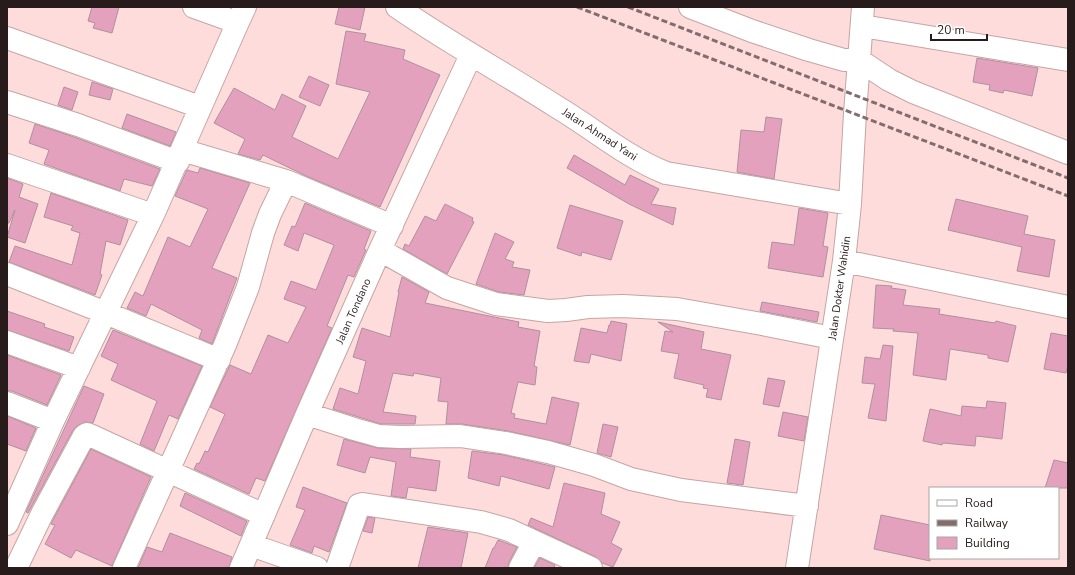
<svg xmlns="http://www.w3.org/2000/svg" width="1075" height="575" font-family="'Nunito Sans',sans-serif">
  <rect width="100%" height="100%" fill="#fedcdb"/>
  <path fill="#e4a1be" stroke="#ae919d" d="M92,7H119L112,33L93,28L95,23L88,21Z
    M339,7H365L360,30L335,24Z
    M346,31L366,34L364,41L405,50L403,59L440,75L380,207L306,176L263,155L260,160L238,154L245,139L214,123L234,88L275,110L282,94L306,106L292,137L338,159L370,92L336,84Z
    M977,58L1038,68L1032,96L1004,90L1003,93L989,90L990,85L973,82Z
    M309,76L329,85L320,106L299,97Z
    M92,82L113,89L110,100L89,95Z
    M64,87L78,92L72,110L58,105Z
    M127,114L176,132L170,146L122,128Z
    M766,117L782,119L774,179L737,172L741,130L764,132Z
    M35,124L74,137L160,169L152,186L124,179L120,191L44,164L49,150L29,143Z
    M574,155L625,185L630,175L659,189L651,204L676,208L673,225L629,204L567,168Z
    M200,168L250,183L212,268L237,278L212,344L199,338L202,330L151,304L146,316L127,308L135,292L143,296L168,237L190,247L208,209L175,196L187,170L198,173Z
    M7,178L23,184L19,197L38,204L25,243L7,237L15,210L9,223H7Z
    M51,193L128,220L120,245L106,241L100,274L102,275L95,295L9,262L15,246L72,265L80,233L71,230L73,226L44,217Z
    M956,199L1028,216L1024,234L1055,240L1049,277L1017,271L1022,247L948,230Z
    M305,203L371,231L364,249L366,250L354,277L348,275L327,326L332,328L265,481L256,478L249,494L194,469L197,463L199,464L205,451L208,452L225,414L210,407L229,367L230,365L251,374L268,335L288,343L306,307L284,299L291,281L316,290L334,245L304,233L298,251L284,245L292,226L295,227Z
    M445,204L473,218L472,221L474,222L447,274L403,249L405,244L409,246L425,216L436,221Z
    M570,205L623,221L611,260L582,252L581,256L557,248Z
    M799,208L828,213L823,246L828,247L823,277L768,268L772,242L794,245Z
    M495,233L514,242L505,259L514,262L512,267L530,270L524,295L499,292L476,284Z
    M402,277L429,292L425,303L519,322L518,327L540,331L534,366L537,367L535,385L518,382L511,413L515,414L514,418L546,424L552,397L579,403L570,445L508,431L462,424H446L448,402L438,401L441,378L414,373L413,376L393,373L383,412L416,416L415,424H381L333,409L340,388L358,394L366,361L353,357L362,328L390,337L399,292H398Z
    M876,285L892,286L891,288L906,290L903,305L940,309L939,314L995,323L996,321L1016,326L1008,362L988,358V355L950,349L946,380L913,375L918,333L893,331L894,329L873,328Z
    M762,302L819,312L817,322L760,311Z
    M7,311L45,324L44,327L74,337L69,351L7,330Z
    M611,321L627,324L621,361L591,354L589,363L574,361L581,328L607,333L609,325H610Z
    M658,322L704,332L701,349L731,355L721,400L706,397L708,389L703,388L704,385L674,378L679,354L661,351L665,331L673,332Z
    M113,330L202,366L178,419L169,415L154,451L140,444L157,401L111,380L118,364L101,356Z
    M1051,333L1068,336V365L1066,373L1044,369Z
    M883,345L893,346L886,421L868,418L875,384L862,383L865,357L880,359Z
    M7,355L61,375L47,405L12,391H7Z
    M768,378L785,381L779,407L763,404Z
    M84,386L104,394L93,423L85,422L77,426L73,430L28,513L26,512Z
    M987,401L1006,403L1002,439L976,436L975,446L943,443L942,445L923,441L930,409L961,416L962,406L986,408Z
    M783,412L808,417L804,441L778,436Z
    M7,416L36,428L26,451L7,444Z
    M603,424L618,427L611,457L597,453Z
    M344,439L378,448L411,449L410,457L440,461L436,491L408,487L406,498L391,496L396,462L370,457L365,473L337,465Z
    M735,439L750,442L743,485L727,483Z
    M91,449L151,477L112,566L76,550L71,558L45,544L55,525L51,524L53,520Z
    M472,451L504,455L555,467L549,489L501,476L499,486L468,478Z
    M1054,460L1068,463V488H1045Z
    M564,483L605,493L601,514L620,522L611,543L622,549L613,567L602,563L596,557L528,525L531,518L553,527Z
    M303,487L347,503L329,552L314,546L312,553L290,545L305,510L296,507Z
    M185,493L247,521L241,536L180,506Z
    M881,515L930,525V561L874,549Z
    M368,517L375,518L372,533L363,531Z
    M428,527L468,533L461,568H418Z
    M170,533L232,557L229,568H138L147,547L162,552Z
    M498,540L517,547L509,562L508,568H485L493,548H494Z
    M540,558L555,565L554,568H534Z"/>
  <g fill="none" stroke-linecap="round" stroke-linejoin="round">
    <g stroke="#c5a5a4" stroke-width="24">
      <path id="minor" d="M194,7L233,21L238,22L245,7
        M397,7C449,43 504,73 557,107C594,129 626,157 666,173L850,204
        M690,7L752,31L809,50L844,60H859L889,80L913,92L1068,153
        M862,26L1068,60
        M7,38L200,107
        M7,102L78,125L178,162
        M182,150L286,181L392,226
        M7,165L153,215
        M380,250L447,288L496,304L548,311L566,310L588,307L623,306L677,309L762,324L832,338
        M844,261L1068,307
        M7,274L106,313L219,360
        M7,342L79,368
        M7,403L53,421
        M307,414L354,429L379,436L400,437L460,436L506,443L548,452L594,465L631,479L681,490L807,506
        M7,524L53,421L153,215L238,22
        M251,545L317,568
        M16,568L42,514L84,436L87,434L92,436L168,471L225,345L248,287L263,233L270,214L286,181
        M124,568L168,471L264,515
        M241,568L307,414L380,250L471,55
        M337,568L359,505L363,504L481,522L509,530L591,568
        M520,568L534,542
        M797,568L844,261L850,204L855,113L863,7"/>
    </g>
    <use href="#minor" stroke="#fff" stroke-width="22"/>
    <path stroke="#826d6c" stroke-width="3" stroke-dasharray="6 3" stroke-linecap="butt" d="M577,7L1068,196
      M628,7L1068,178"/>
  </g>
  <g text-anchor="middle" stroke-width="3" stroke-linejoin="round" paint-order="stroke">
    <g font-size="11" fill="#271b1b" stroke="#fff">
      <text transform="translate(600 134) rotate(33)" y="4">Jalan Ahmad Yani</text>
      <text transform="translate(839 288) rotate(-82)" y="4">Jalan Dokter Wahidin</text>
      <text transform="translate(353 311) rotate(-66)" y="4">Jalan Tondano</text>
    </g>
  </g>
  <rect width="1075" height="575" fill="none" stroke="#271b1b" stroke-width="16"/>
  <rect x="929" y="487" width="130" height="72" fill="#ffffff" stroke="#a9a4a4"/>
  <rect x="937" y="500" width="20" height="6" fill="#ffffff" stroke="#a9a4a4"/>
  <text x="965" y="507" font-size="12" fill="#271b1b">Road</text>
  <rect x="937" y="520" width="20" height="6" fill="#826d6c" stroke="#a9a4a4"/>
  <text x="965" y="527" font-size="12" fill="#271b1b">Railway</text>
  <rect x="937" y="537" width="20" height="12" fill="#e4a1be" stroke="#a9a4a4"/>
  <text x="965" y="547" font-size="12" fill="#271b1b">Building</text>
  <path d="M931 34v6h56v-6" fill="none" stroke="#271b1b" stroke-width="2"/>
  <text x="937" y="34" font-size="12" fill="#271b1b" stroke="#ffffff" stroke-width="3" paint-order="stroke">20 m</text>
</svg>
